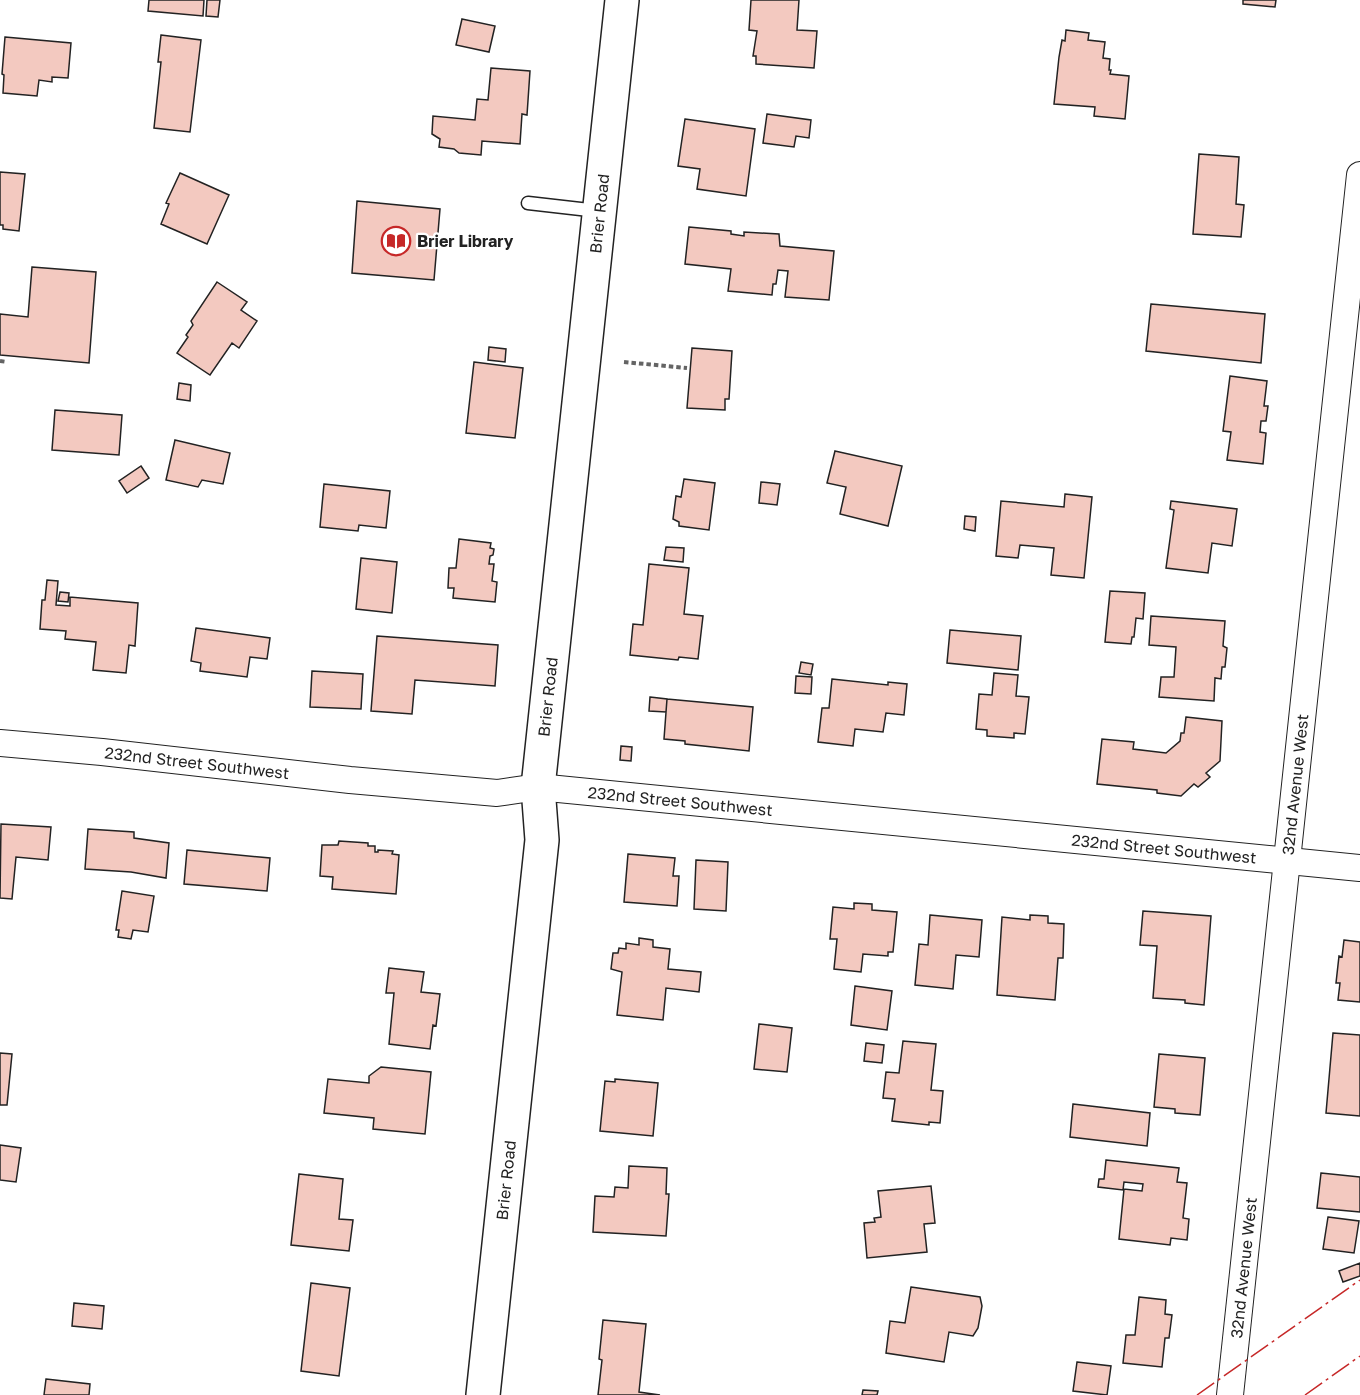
<svg xmlns="http://www.w3.org/2000/svg" width="1360" height="1395" font-family="'Golos Text',sans-serif">
  <rect width="100%" height="100%" fill="#fff"/>
  <path fill="#f3c9c0" stroke="#222" stroke-width="1.5" d="M149,0H204L203,16L148,11Z
    M207,0H220L218,17L206,16Z
    M751,0H799L797,30L817,31L814,68L756,64V56H753L757,31L749,30Z
    M1243,0H1276L1275,7L1243,4Z
    M462,19L495,26L489,52L456,45Z
    M1066,30L1089,33L1088,40L1105,42L1103,58L1110,59L1109,70H1111L1110,74L1129,76L1125,119L1094,116L1095,107L1054,104L1059,57L1062,40L1065,41Z
    M161,35L201,40L190,132L154,128L161,62H158Z
    M5,37L71,43L68,78L52,77V82L39,80L37,96L3,93L4,75L2,74Z
    M491,68L530,71L527,115L522,114L520,144L482,141L481,155L459,153L454,149L439,147L440,139L432,134L433,116L475,120L477,99L488,100Z
    M767,114L811,120L809,138L796,136L794,147L763,143Z
    M685,119L755,129L746,196L697,189L700,169L678,166Z
    M1199,154L1239,157L1236,204L1244,205L1241,237L1193,234Z
    M0,172L25,174L19,231L3,229V225H0Z
    M180,173L229,195L207,244L161,224L169,204L166,203Z
    M357,201L440,209L434,280L352,273Z
    M689,227L731,231V234L744,236V232L779,234L780,246L834,251L829,300L785,297L788,271L778,270L776,284H773L772,295L728,291L731,269L685,264Z
    M32,267L96,272L89,363L0,355V314L28,317Z
    M217,282L247,302L241,310L257,321L239,348L232,343L210,375L177,353L188,337L186,335L193,325L191,321Z
    M1151,304L1265,314L1261,363L1146,351Z
    M489,347L506,349L505,362L488,360Z
    M692,348L732,351L729,399H725V410L687,408Z
    M474,362L523,368L515,438L466,433Z
    M1230,376L1267,381L1264,406H1268L1266,421H1261L1260,432L1266,433L1263,464L1227,460L1231,432L1223,431Z
    M179,383L191,385L190,401L177,399Z
    M55,410L122,415L119,455L52,450Z
    M175,440L230,453L223,484L202,480L198,487L166,480Z
    M835,451L902,466L888,526L840,514L846,487L827,483Z
    M141,466L149,478L127,493L119,481Z
    M684,479L715,483L709,530L679,526V522L673,519L676,496L681,497Z
    M761,482L780,484L777,505L759,503Z
    M324,484L390,491L386,528L359,525L358,531L320,527Z
    M1065,494L1092,497L1084,578L1051,575L1054,548L1020,545L1018,558L996,556L1001,501L1064,507Z
    M1171,501L1237,509L1232,546L1212,543L1208,573L1166,568L1174,510L1170,509Z
    M965,516L976,517L975,531L964,529Z
    M459,539L491,543L490,548L494,549L493,555L490,556L489,564H494L492,581L497,582L495,602L453,598L454,588H448L449,568H456Z
    M666,547L684,548L683,562L664,560Z
    M361,558L397,562L392,613L356,609Z
    M649,564L689,568L684,614L703,616L698,659L679,657L678,660L630,655L633,624L643,625Z
    M47,580L58,581L56,605L70,606V597L138,603L135,646L129,645L126,673L93,670L96,642L65,639L66,631L40,629L42,600H45Z
    M1110,591L1145,593L1143,619L1136,618L1134,637H1132L1131,644L1105,642Z
    M60,592L69,593L68,602L58,601Z
    M1151,616L1225,621L1223,646L1227,648L1225,667H1222L1221,679L1215,678L1214,701L1159,697L1161,677H1174L1176,647L1149,645Z
    M196,628L270,638L267,659L250,657L247,677L200,671L201,663L191,661Z
    M950,630L1021,636L1018,670L947,663Z
    M377,636L498,645L495,686L415,680L412,714L371,711Z
    M801,662L813,664L811,675L799,673Z
    M312,671L363,674L361,709L310,707Z
    M994,673L1018,675L1016,696L1029,697L1025,734L1014,733V738L987,736V730L976,729L979,694L992,695Z
    M796,676L812,677L811,694L795,693Z
    M832,679L888,685V682L907,684L904,715L886,713L883,732L855,729L853,746L818,742L822,708H829Z
    M650,697L667,699L666,712L649,711Z
    M667,699L753,707L749,751L685,744V741L664,739Z
    M1186,717L1222,721L1220,761L1206,773L1210,777L1198,787L1194,784L1181,796L1157,793V790L1097,784L1102,739L1134,742L1133,749L1166,753L1180,741L1181,733H1184Z
    M621,746L632,747L631,761L620,760Z
    M1,824L51,827L48,860L16,857L12,899L0,898Z
    M88,829L134,832V838L169,843L166,878L131,872L85,869Z
    M339,841L368,843V846H375V852H378V850L393,851L392,854L399,855L396,894L332,889L333,877L320,876L322,845H338Z
    M187,850L270,858L267,891L184,884Z
    M628,854L675,858L673,876H679L677,906L624,902Z
    M696,860L728,862L726,911L694,909Z
    M122,891L154,896L148,932L133,930L131,939L118,937L119,930H116Z
    M854,903L872,904V910L897,912L893,952H888V956L863,954L861,972L834,969L837,939H830L833,907L854,909Z
    M1143,911L1211,916L1204,1005L1185,1003V1000L1153,998L1157,946L1140,945Z
    M930,915L982,920L979,957L956,955L953,989L915,985L919,944L928,945Z
    M1030,915L1048,916V923L1064,924L1063,958H1058L1055,1000L997,995L1002,917L1030,920Z
    M639,938L653,940V947L670,949L668,969L701,972L699,992L666,988L663,1020L617,1015L622,972L611,969L613,953H618L619,948L626,949V943L639,945Z
    M1344,940L1360,942V1002L1338,1000L1340,983H1336L1339,956L1342,957Z
    M389,968L424,972L421,992L440,994L436,1026L433,1025L430,1049L389,1044L394,993H386Z
    M855,986L892,991L887,1030L851,1025Z
    M759,1024L792,1028L787,1072L754,1069Z
    M1333,1033L1360,1035V1116L1326,1113Z
    M903,1041L936,1044L931,1090L943,1091L940,1123L929,1122V1125L892,1121L895,1099L883,1098L886,1072L899,1073Z
    M866,1043L884,1045L882,1063L864,1061Z
    M0,1053L12,1054L7,1105H0Z
    M1159,1054L1205,1058L1200,1115L1175,1113V1109L1154,1107Z
    M381,1067L431,1072L425,1134L373,1129L374,1118L324,1113L328,1079L369,1083V1076Z
    M615,1079L658,1083L653,1136L600,1131L605,1081L615,1082Z
    M1073,1104L1150,1113L1147,1146L1070,1137Z
    M0,1145L21,1148L16,1182L0,1180Z
    M1106,1160L1179,1168L1177,1182L1187,1183L1183,1218L1189,1219L1187,1240L1171,1238L1170,1245L1119,1239L1124,1189L1142,1191L1143,1184L1124,1182L1123,1190L1098,1187L1099,1179H1104Z
    M629,1166L667,1168L666,1194H669L666,1236L593,1232L595,1196L614,1197L615,1187L628,1188Z
    M1321,1173L1360,1177V1212L1317,1208Z
    M299,1174L343,1179L339,1219L353,1220L349,1251L291,1245Z
    M931,1186L935,1223L924,1224L927,1252L867,1258L864,1223L875,1222L874,1218L881,1217L878,1191Z
    M1328,1217L1359,1221L1354,1253L1323,1249Z
    M1360,1263V1276L1343,1282L1339,1271Z
    M311,1283L350,1288L339,1376L301,1371Z
    M911,1287L980,1297L982,1306L978,1328L973,1336L949,1332L944,1362L886,1353L890,1321L905,1323Z
    M1139,1297L1166,1300L1165,1314L1172,1315L1169,1338H1165L1162,1367L1123,1363L1126,1335H1135Z
    M74,1303L104,1306L102,1329L72,1326Z
    M603,1320L646,1324L639,1392L660,1395H598L602,1360L599,1359Z
    M1077,1362L1111,1366L1107,1395L1073,1391Z
    M46,1379L90,1384L89,1395H44Z
    M863,1390L878,1391L877,1395H862Z"/>
  <g fill="none" stroke-linecap="round" stroke-linejoin="round">
    <g stroke="#222" stroke-width="15">
      <path id="service" d="M528,203L598,211"/>
    </g>
    <g stroke="#222" stroke-width="28">
      <g id="minor">
        <path id="s1" d="M0,743L102,752L350,780L497,793L538,787L1360,868"/>
        <path id="s2" d="M1230,1395L1360,175"/>
      </g>
    </g>
    <g stroke="#222" stroke-width="36">
      <g id="secondary">
        <path id="s3" d="M483,1395L542,840L538,787L622,0"/>
      </g>
    </g>
    <path stroke="#646464" stroke-width="4" stroke-dasharray="4.5 3" stroke-linecap="butt" d="M0,361L7,362
      M624,362L687,368"/>
    <use href="#service" stroke="#fff" stroke-width="12"/>
    <use href="#minor" stroke="#fff" stroke-width="26"/>
    <use href="#secondary" stroke="#fff" stroke-width="33"/>
    <path stroke="#c62828" stroke-width="1.5" stroke-dasharray="21 4.5 3 4.5" stroke-linecap="butt" d="M1197,1395L1360,1280
      M1305,1395L1360,1356"/>
  </g>
  <defs>
    <g id="library-ring" transform="scale(1.5)"><circle r="9.5" fill="#fff" stroke="#c62828" stroke-width="1.5"/><path d="M-6-4Q-3-5.5-.7-3.5V5Q-3 3-6 4ZM6-4Q3-5.5 .7-3.5V5Q3 3 6 4Z" fill="#c62828"/></g>
  </defs>
  <g fill-rule="evenodd">
    <use href="#library-ring" x="396" y="241"/>
  </g>
  <g text-anchor="middle" stroke-width="4.5" stroke-linejoin="round" paint-order="stroke">
    <g font-size="16" fill="#222" stroke="#fff">
      <text dy="6" stroke="none"><textPath href="#s3" startOffset="1188">Brier Road</textPath></text>
      <text dy="6" stroke="none"><textPath href="#s3" startOffset="702">Brier Road</textPath></text>
      <text dy="6" stroke="none"><textPath href="#s1" startOffset="198">232nd Street Southwest</textPath></text>
      <text dy="6" stroke="none"><textPath href="#s2" startOffset="614">32nd Avenue West</textPath></text>
      <text dy="6" stroke="none"><textPath href="#s1" startOffset="684">232nd Street Southwest</textPath></text>
      <text dy="6" stroke="none"><textPath href="#s1" startOffset="1170">232nd Street Southwest</textPath></text>
      <text dy="6" stroke="none"><textPath href="#s3" startOffset="216">Brier Road</textPath></text>
      <text dy="6" stroke="none"><textPath href="#s2" startOffset="128">32nd Avenue West</textPath></text>
    </g>
    <g font-size="16" font-weight="bold" fill="#222" stroke="#fff" text-anchor="start">
      <text x="417" y="247">Brier Library</text>
    </g>
  </g>
</svg>
